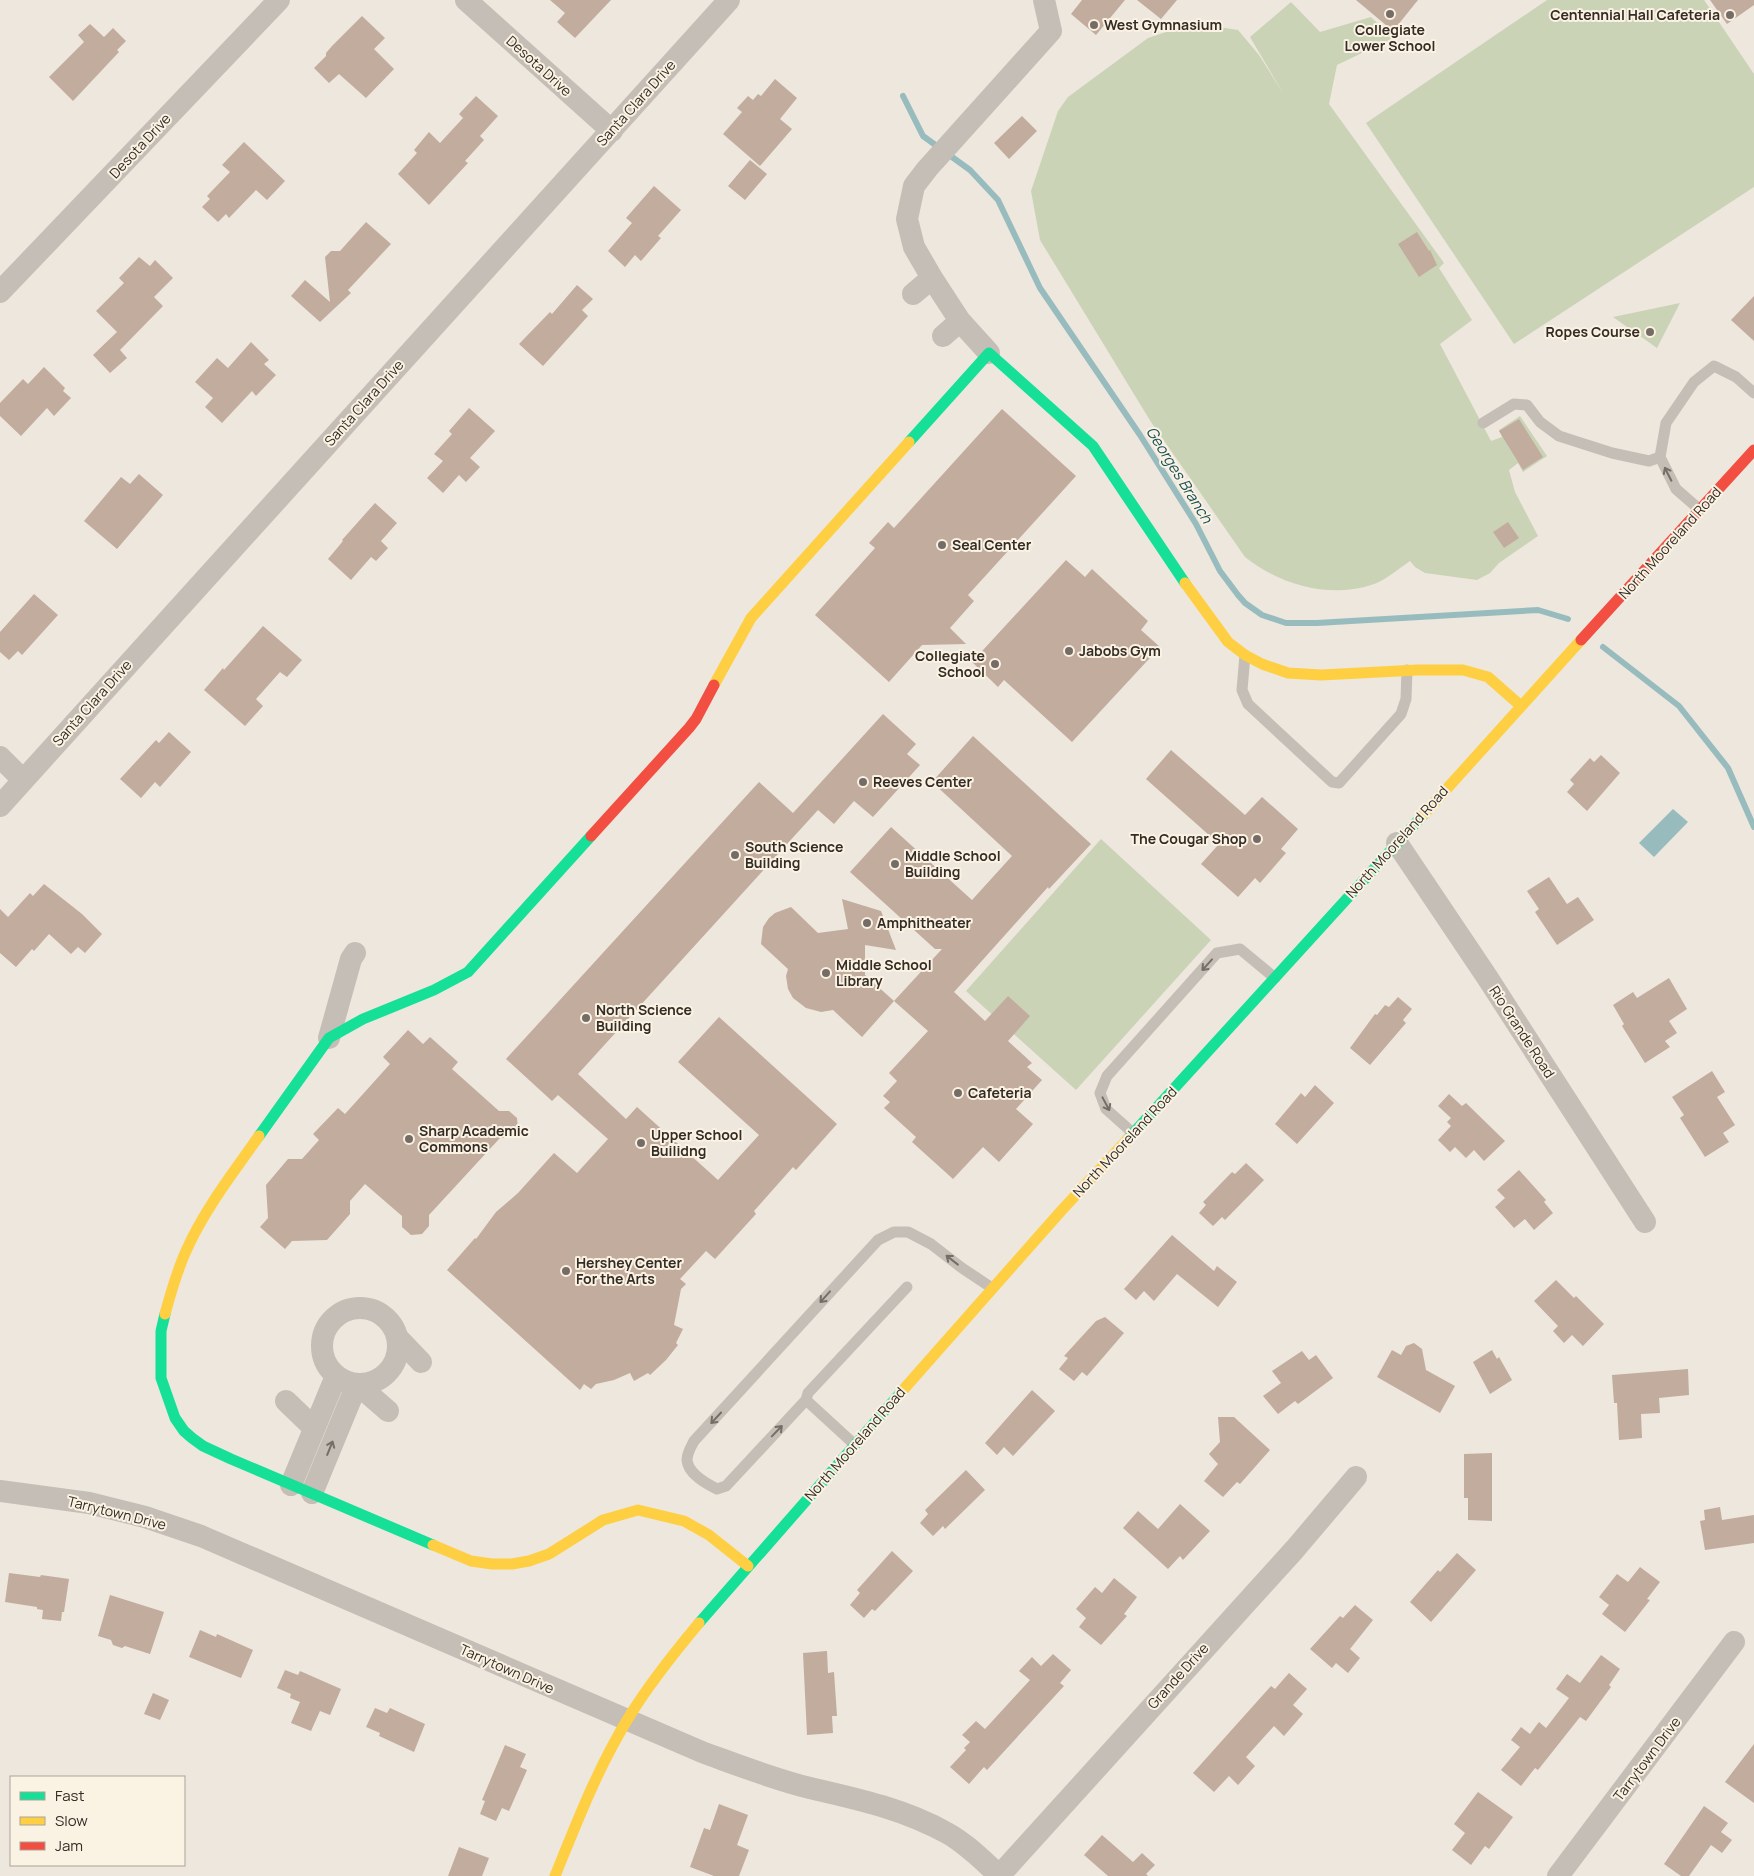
<svg xmlns="http://www.w3.org/2000/svg" width="1754" height="1876" font-family="Manrope,sans-serif">
  <rect width="100%" height="100%" fill="#ede7dd"/>
  <path fill="#cbd3b6" d="M1547,0H1704L1754,74V187L1514,344L1366,123Z
    M1291,2L1320,32L1371,17L1393,38L1337,65L1329,104L1444,263L1439,268L1472,320L1440,344L1491,441L1502,437L1499,430L1520,416L1547,456L1523,472L1518,463L1509,470L1515,492L1538,536L1499,563L1490,573L1477,580L1425,573L1415,567L1410,561C1398,569 1385,581 1371,585C1328,599 1279,584 1245,557L1151,422L1040,240L1031,191L1058,111L1068,97L1148,38L1193,23L1238,30L1259,55L1283,93L1250,37Z
    M1680,303L1657,348L1613,317Z
    M1101,839L1211,940L1076,1090L966,991Z"/>
  <path fill="#98bcbe" d="M1673,809L1688,822L1654,857L1639,843Z"/>
  <g fill="none" stroke-linecap="round" stroke-linejoin="round">
    <path stroke="#98bcbe" stroke-width="6" d="M903,96L923,136L970,170L998,200L1040,288L1140,435L1196,524L1220,571L1238,595L1245,603L1262,615L1286,623H1317L1538,610L1568,619
      M1603,647L1679,706L1728,768L1754,827"/>
  </g>
  <path fill="#c2ac9e" d="M550,0H611L575,38L557,22L565,13Z
    M1082,0H1125L1096,35L1071,14Z
    M1137,0H1177L1161,19Z
    M1356,0H1418L1393,31Z
    M1710,0H1754V5L1727,24Z
    M362,16L385,38L374,49L394,69L366,98L339,74L329,83L314,68L326,56V53L332,46Z
    M90,24L104,37L113,28L126,41L117,50L119,52L73,101L49,77L84,42L78,35Z
    M775,79L797,98L780,119L792,129L760,166L723,134L742,112L737,108L748,96L753,100L758,94L761,96Z
    M476,96L498,116L480,136L484,140L465,161L468,163L429,205L398,174L417,153L414,150L429,132L440,143L463,118L459,114Z
    M1022,116L1037,131L1009,159L994,143Z
    M244,142L285,181L267,200L256,190L229,218L226,214L218,222L202,207L210,199L207,196L230,172L222,165Z
    M750,160L767,174L745,200L728,186Z
    M654,186L681,210L658,236L661,238L641,261L635,255L625,267L608,251L632,223L626,218Z
    M366,222L391,244L348,290L351,293L320,322L291,296L305,280L330,302L325,257L331,251H340Z
    M1417,232L1429,251L1430,250L1437,265L1419,277L1398,244Z
    M139,257L150,266L155,260L173,278L154,297L163,306L120,350L127,358L110,373L93,355L117,332L96,311L124,283L119,278Z
    M577,285L593,299L582,310L588,316L543,366L519,344L550,312L552,314Z
    M1754,296V341L1731,320Z
    M251,342L269,360L264,364L276,375L256,396L252,391L222,423L205,407L213,398L195,382L217,358L228,368Z
    M44,367L65,388L63,391L71,398L54,416L47,408L21,436L0,416V403L23,379L28,384Z
    M469,408L495,431L470,458L480,467L466,482L459,475L443,493L427,478L443,461L434,454L452,434L449,431Z
    M1002,409L1076,476L968,595L974,601L950,628L966,644L922,645L889,682L815,615L875,548L869,543L888,522L894,528Z
    M1519,419L1543,457L1523,470L1499,431Z
    M139,474L163,495L117,549L84,521L121,477L130,484Z
    M375,503L397,523L381,541L388,548L376,561L371,557L351,580L328,559L343,541L342,540Z
    M1508,522L1519,538L1504,548L1493,532Z
    M1066,560L1085,577L1092,569L1148,621L1141,630L1160,647L1072,742L1004,680L998,687L972,662Z
    M34,594L58,615L22,655L18,651L9,660L0,652V632Z
    M263,626L302,660L287,677L280,672L256,699L263,706L245,726L204,690L223,668L224,670Z
    M883,714L916,744L907,754L920,765L873,817L854,801L834,824L818,810L578,1074L626,1119L637,1107L718,1180L759,1135L678,1062L719,1017L837,1124L796,1170L793,1167L754,1211L756,1214L715,1259L706,1251L680,1279L686,1284L681,1289L674,1325L683,1329L676,1343L678,1345L666,1360L650,1375L648,1373L634,1381L630,1373L614,1380L596,1384L591,1389L584,1384L580,1390L447,1270L475,1238L476,1239L496,1212L518,1193L554,1153L577,1173L608,1139L558,1095L552,1101L506,1059L759,782L793,813Z
    M169,732L191,752L160,787L155,782L141,798L120,779L156,740L159,743Z
    M973,736L1091,844L1049,889L1048,887L954,992L985,1021L1008,996L1030,1016L1008,1041L1032,1063L1027,1067L1042,1080L1016,1109L1033,1124L999,1162L983,1147L953,1179L912,1142L916,1137L884,1108L890,1102L883,1096L897,1081L889,1073L928,1031L894,1001L862,1037L833,1010L821,1012L806,1008L793,998L788,989L786,976L788,969L761,944L763,927L769,918L775,913L791,907L818,933L848,929L842,899L881,911L896,950L865,945V975L894,1001L942,949H935L850,872L891,827L972,900L1012,856L932,782Z
    M1171,750L1245,815L1262,797L1298,829L1281,849L1286,853L1260,883L1255,878L1238,897L1201,864L1219,844L1146,779Z
    M1601,755L1620,773L1587,811L1567,792L1574,784L1570,780L1590,758L1594,762Z
    M1549,877L1567,904L1578,897L1594,920L1557,945L1535,912L1539,909L1527,891Z
    M44,884L82,914L102,934L85,953L78,947L71,954L49,934L34,951L32,949L16,967L0,953V909L8,917L30,893L33,896Z
    M1669,978L1687,1009L1669,1021L1677,1033L1665,1041L1670,1047L1645,1063L1622,1026L1624,1024L1613,1005L1633,992L1637,998Z
    M1398,997L1412,1009L1403,1020L1406,1023L1370,1065L1350,1048L1375,1014L1377,1015L1385,1005L1389,1007Z
    M408,1030L423,1044L430,1037L458,1062L452,1069L499,1111H509L517,1118L518,1129L510,1138H500L429,1215V1226L422,1234L411,1235L402,1227V1216L365,1184L350,1201V1214L327,1240L292,1241L285,1249L260,1227L268,1218L266,1185L288,1159H302L319,1140L313,1134L338,1108L345,1114L390,1064L383,1057Z
    M1712,1071L1725,1092L1717,1097L1735,1125L1723,1133L1729,1142L1705,1157L1680,1118L1684,1115L1672,1097Z
    M1315,1085L1334,1103L1297,1144L1275,1124L1301,1093L1305,1097Z
    M1449,1094L1462,1106L1466,1103L1505,1141L1484,1161L1474,1150L1466,1158L1455,1147L1450,1152L1438,1140L1451,1126L1447,1122L1451,1118L1438,1106Z
    M1246,1163L1264,1180L1225,1220L1222,1217L1213,1226L1199,1213L1206,1205L1203,1202L1232,1172L1235,1174Z
    M1519,1170L1546,1200L1544,1202L1553,1213L1534,1230L1525,1219L1514,1228L1495,1207L1505,1198L1497,1190Z
    M1172,1235L1214,1271L1217,1266L1237,1282L1218,1307L1177,1274L1154,1301L1144,1291L1136,1300L1124,1289Z
    M1556,1280L1574,1298L1576,1296L1604,1324L1583,1346L1572,1335L1564,1343L1553,1331L1558,1326L1534,1301Z
    M1105,1317L1124,1333L1087,1376L1082,1372L1074,1381L1059,1369L1068,1358L1064,1356L1096,1321Z
    M1414,1343L1422,1349L1426,1370L1455,1386L1440,1413L1377,1377L1392,1350L1401,1355L1406,1346Z
    M1492,1350L1497,1359L1499,1357L1512,1380L1490,1394L1473,1362Z
    M1302,1351L1309,1360L1316,1355L1333,1378L1298,1404L1295,1401L1278,1414L1263,1396L1281,1383L1272,1371Z
    M1688,1369L1689,1395L1659,1398L1660,1413L1641,1414L1642,1438L1619,1440L1617,1403H1614L1612,1375Z
    M1032,1390L1055,1411L1013,1456L1004,1447L997,1455L985,1443Z
    M1218,1417H1234L1270,1450L1240,1484L1237,1482L1223,1497L1204,1481L1218,1464L1209,1454L1220,1442Z
    M1492,1453V1521L1468,1520V1498H1464V1454Z
    M966,1470L985,1490L945,1529L943,1526L933,1536L920,1523L928,1514L925,1510Z
    M1180,1504L1210,1531L1183,1560L1180,1556L1168,1569L1123,1528L1138,1511L1158,1529Z
    M1720,1507L1722,1520L1754,1515V1543L1705,1550L1700,1521L1705,1520L1704,1510Z
    M892,1551L913,1571L875,1611L872,1609L864,1618L850,1605L860,1593L857,1590Z
    M1457,1553L1476,1570L1431,1622L1410,1602L1438,1570L1440,1572Z
    M1640,1567L1660,1582L1647,1599L1650,1600L1625,1632L1602,1614L1609,1605L1599,1597L1617,1574L1628,1582Z
    M9,1573L40,1577L41,1575L69,1579L64,1612H62L61,1621L42,1619L43,1610L37,1609V1607L5,1602Z
    M1114,1578L1137,1597L1124,1614L1127,1616L1101,1645L1079,1627L1086,1618L1076,1609L1095,1587L1102,1593Z
    M110,1595L164,1612L150,1654L125,1646L122,1648L113,1645L111,1640L98,1636Z
    M1355,1605L1373,1620L1350,1649L1360,1658L1348,1673L1336,1663L1332,1668L1310,1649L1340,1616L1343,1618Z
    M200,1630L216,1637L217,1634L253,1650L241,1678L189,1657Z
    M827,1651L828,1673L834,1672L837,1716H832L833,1733L807,1735L803,1653Z
    M1053,1654L1071,1670L1060,1683L1064,1686L987,1770L984,1767L969,1784L950,1767L966,1750L964,1748L970,1742L962,1735L976,1721L985,1729L1030,1680L1019,1671L1032,1657L1041,1666Z
    M1601,1655L1620,1669L1609,1685L1611,1687L1586,1721L1580,1717L1538,1770L1535,1768L1521,1786L1501,1770L1520,1747L1511,1740L1521,1727L1530,1734L1539,1722L1546,1728L1569,1698L1556,1689L1567,1674L1580,1683Z
    M285,1670L298,1675L300,1671L341,1689L330,1715L320,1711L311,1731L291,1723L300,1702L290,1698L291,1694L277,1688Z
    M1289,1673L1307,1689L1293,1705L1303,1714L1284,1736L1274,1726L1246,1757L1255,1766L1238,1785L1229,1776L1214,1792L1193,1773L1271,1686L1275,1689Z
    M153,1693L169,1700L160,1720L144,1714Z
    M375,1708L387,1713L390,1708L425,1724L414,1752L379,1736L380,1733L366,1727Z
    M1754,1744V1803L1725,1782Z
    M505,1745L526,1754L520,1767L527,1770L509,1811L502,1808L496,1821L480,1814L485,1801L482,1800Z
    M1478,1792L1513,1817L1489,1849L1485,1846L1471,1865L1452,1850L1465,1833L1454,1824Z
    M719,1804L748,1815L737,1845L749,1850L739,1876H714L690,1867L704,1828L710,1830Z
    M1704,1806L1728,1823L1721,1832L1732,1840L1722,1853L1711,1845L1689,1876H1681L1664,1864Z
    M1102,1835L1133,1862L1142,1853L1155,1865L1146,1874L1148,1876H1108L1084,1855Z
    M459,1847L489,1858L482,1876H448Z"/>
  <g fill="none" stroke-linecap="round" stroke-linejoin="round">
    <path stroke="#c5beb6" stroke-width="11" d="M1483,423L1514,404L1527,405L1540,422L1559,436L1612,453L1649,461L1660,457
      M1700,510L1676,489L1660,457L1666,423L1694,382L1714,366L1736,377L1754,393
      M1245,655L1242,690L1248,704L1332,782L1339,783L1401,714L1406,699L1407,670
      M1134,1134L1106,1109L1100,1093L1107,1076L1217,953L1240,949L1275,978
      M806,1400L726,1486L717,1489C707,1484 688,1474 687,1460C687,1453 691,1447 694,1441L878,1240L894,1232H908L931,1244L962,1268L992,1288
      M854,1444L806,1400L808,1393L907,1287"/>
    <path stroke="#c5beb6" stroke-width="22" d="M466,0L612,131
      M932,278L914,247L907,219L914,186L927,169L1051,31L1044,0
      M0,292L279,0
      M913,294L932,278L960,321L989,353
      M943,336L960,321
      M0,757L23,780
      M0,806L729,0
      M1397,843L1487,977L1645,1222
      M329,1038L351,959L355,953
      M322 1346a38 38 0 1 1 76 0a38 38 0 1 1-76 0Z
      M397,1337L421,1362
      M286,1401L314,1428
      M291,1485L336,1376
      M0,1491L89,1503L145,1517L201,1536L702,1752C738,1765 773,1779 810,1788C858,1799 904,1809 947,1833C967,1844 983,1861 1000,1876
      M312,1493L357,1384L388,1411
      M999,1876L1295,1549L1356,1477
      M1558,1876L1734,1642"/>
    <path stroke="#16e098" stroke-width="11" d="M909,442L989,353L1093,446L1185,583
      M259,1136L329,1038L363,1019L434,990L468,972L591,836
      M1128,1139L1424,814
      M165,1314L161,1331V1378L175,1418L184,1431L192,1438L203,1446L231,1459L433,1545
      M699,1623L903,1390"/>
    <path stroke="#ffcf43" stroke-width="11" d="M1185,583L1228,642L1245,655L1262,664L1288,673L1321,675L1418,670H1463L1488,677L1521,706
      M714,685L751,618L909,442
      M1424,814L1581,640
      M165,1314C171,1292 177,1271 186,1251C204,1210 233,1173 259,1136
      M903,1390L1061,1211L1128,1139
      M433,1545L471,1561L492,1564H512L529,1561L549,1554L603,1520L638,1510L684,1521L709,1535L748,1566
      M555,1876C577,1822 598,1767 629,1717C649,1684 674,1653 699,1623"/>
    <path stroke="#f24e42" stroke-width="11" d="M1581,640L1754,450
      M591,836L689,728L696,719L714,685"/>
  </g>
  <defs><path id="oneway-shaft" d="M-6 0H5M1.5-3L5.5 0L1.5 3" fill="none" stroke-width="1.6" stroke-linecap="round" stroke-linejoin="round" transform="scale(1.25)"/></defs>
  <g stroke="#766e66">
    <use href="#oneway-shaft" transform="translate(1668 474) rotate(-117)"/>
    <use href="#oneway-shaft" transform="translate(1207 965) rotate(132)"/>
    <use href="#oneway-shaft" transform="translate(1106 1104) rotate(62)"/>
    <use href="#oneway-shaft" transform="translate(952 1260) rotate(-142)"/>
    <use href="#oneway-shaft" transform="translate(825 1297) rotate(132)"/>
    <use href="#oneway-shaft" transform="translate(716 1418) rotate(133)"/>
    <use href="#oneway-shaft" transform="translate(777 1431) rotate(-46)"/>
    <use href="#oneway-shaft" transform="translate(330 1448) rotate(-68)"/>
  </g>
  <g fill="#756d65" stroke="#faf2e3" stroke-width="2">
    <circle cx="1390" cy="14" r="5"/>
    <circle cx="1730" cy="15" r="5"/>
    <circle cx="1094" cy="25" r="5"/>
    <circle cx="1650" cy="332" r="5"/>
    <circle cx="942" cy="545" r="5"/>
    <circle cx="1069" cy="651" r="5"/>
    <circle cx="995" cy="664" r="5"/>
    <circle cx="863" cy="782" r="5"/>
    <circle cx="1257" cy="839" r="5"/>
    <circle cx="735" cy="855" r="5"/>
    <circle cx="895" cy="864" r="5"/>
    <circle cx="867" cy="923" r="5"/>
    <circle cx="826" cy="973" r="5"/>
    <circle cx="586" cy="1018" r="5"/>
    <circle cx="958" cy="1093" r="5"/>
    <circle cx="409" cy="1139" r="5"/>
    <circle cx="641" cy="1143" r="5"/>
    <circle cx="566" cy="1271" r="5"/>
  </g>
  <g text-anchor="middle" stroke-width="4" stroke-linejoin="round" paint-order="stroke">
    <g font-size="14" font-weight="bold" fill="#352c25" stroke="#faf2e3" text-anchor="start">
      <text x="1720" y="20" text-anchor="end">Centennial Hall Cafeteria</text>
      <text x="1104" y="30">West Gymnasium</text>
      <text x="1390" y="35" text-anchor="middle">Collegiate<tspan x="1390" dy="16">Lower School</tspan></text>
      <text x="1640" y="337" text-anchor="end">Ropes Course</text>
      <text x="952" y="550">Seal Center</text>
      <text x="1079" y="656">Jabobs Gym</text>
      <text x="985" y="661" text-anchor="end">Collegiate<tspan x="985" dy="16">School</tspan></text>
      <text x="873" y="787">Reeves Center</text>
      <text x="1247" y="844" text-anchor="end">The Cougar Shop</text>
      <text x="745" y="852">South Science<tspan x="745" dy="16">Building</tspan></text>
      <text x="905" y="861">Middle School<tspan x="905" dy="16">Building</tspan></text>
      <text x="877" y="928">Amphitheater</text>
      <text x="836" y="970">Middle School<tspan x="836" dy="16">Library</tspan></text>
      <text x="596" y="1015">North Science<tspan x="596" dy="16">Building</tspan></text>
      <text x="968" y="1098">Cafeteria</text>
      <text x="419" y="1136">Sharp Academic<tspan x="419" dy="16">Commons</tspan></text>
      <text x="651" y="1140">Upper School<tspan x="651" dy="16">Builidng</tspan></text>
      <text x="576" y="1268">Hershey Center<tspan x="576" dy="16">For the Arts</tspan></text>
    </g>
    <g font-size="14" fill="#352c25" stroke="#faf2e3">
      <text transform="translate(539 66) rotate(42)" y="5">Desota Drive</text>
      <text transform="translate(636 103) rotate(-48)" y="5">Santa Clara Drive</text>
      <text transform="translate(140 146) rotate(-47)" y="5">Desota Drive</text>
      <text transform="translate(364 403) rotate(-48)" y="5">Santa Clara Drive</text>
      <text transform="translate(1670 543) rotate(-48)" y="5">North Mooreland Road</text>
      <text transform="translate(92 703) rotate(-48)" y="5">Santa Clara Drive</text>
      <text transform="translate(1397 842) rotate(-48)" y="5">North Mooreland Road</text>
      <text transform="translate(1522 1032) rotate(57)" y="5">Rio Grande Road</text>
      <text transform="translate(1125 1142) rotate(-47)" y="5">North Mooreland Road</text>
      <text transform="translate(855 1444) rotate(-49)" y="5">North Mooreland Road</text>
      <text transform="translate(117 1513) rotate(14)" y="5">Tarrytown Drive</text>
      <text transform="translate(507 1669) rotate(24)" y="5">Tarrytown Drive</text>
      <text transform="translate(1178 1676) rotate(-48)" y="5">Grande Drive</text>
      <text transform="translate(1647 1759) rotate(-53)" y="5">Tarrytown Drive</text>
    </g>
    <g font-size="15" font-style="italic" fill="#184f59" stroke="#faf2e3">
      <text transform="translate(1179 475) rotate(58)" y="5">Georges Branch</text>
    </g>
  </g>
  <rect x="10" y="1776" width="175" height="90" fill="#faf2e3" stroke="#aba397"/>
  <rect x="20" y="1792" width="25" height="8" fill="#16e098" stroke="#aba397"/>
  <text x="55" y="1801" font-size="15" fill="#352c25">Fast</text>
  <rect x="20" y="1817" width="25" height="8" fill="#ffcf43" stroke="#aba397"/>
  <text x="55" y="1826" font-size="15" fill="#352c25">Slow</text>
  <rect x="20" y="1842" width="25" height="8" fill="#f24e42" stroke="#aba397"/>
  <text x="55" y="1851" font-size="15" fill="#352c25">Jam</text>
</svg>
